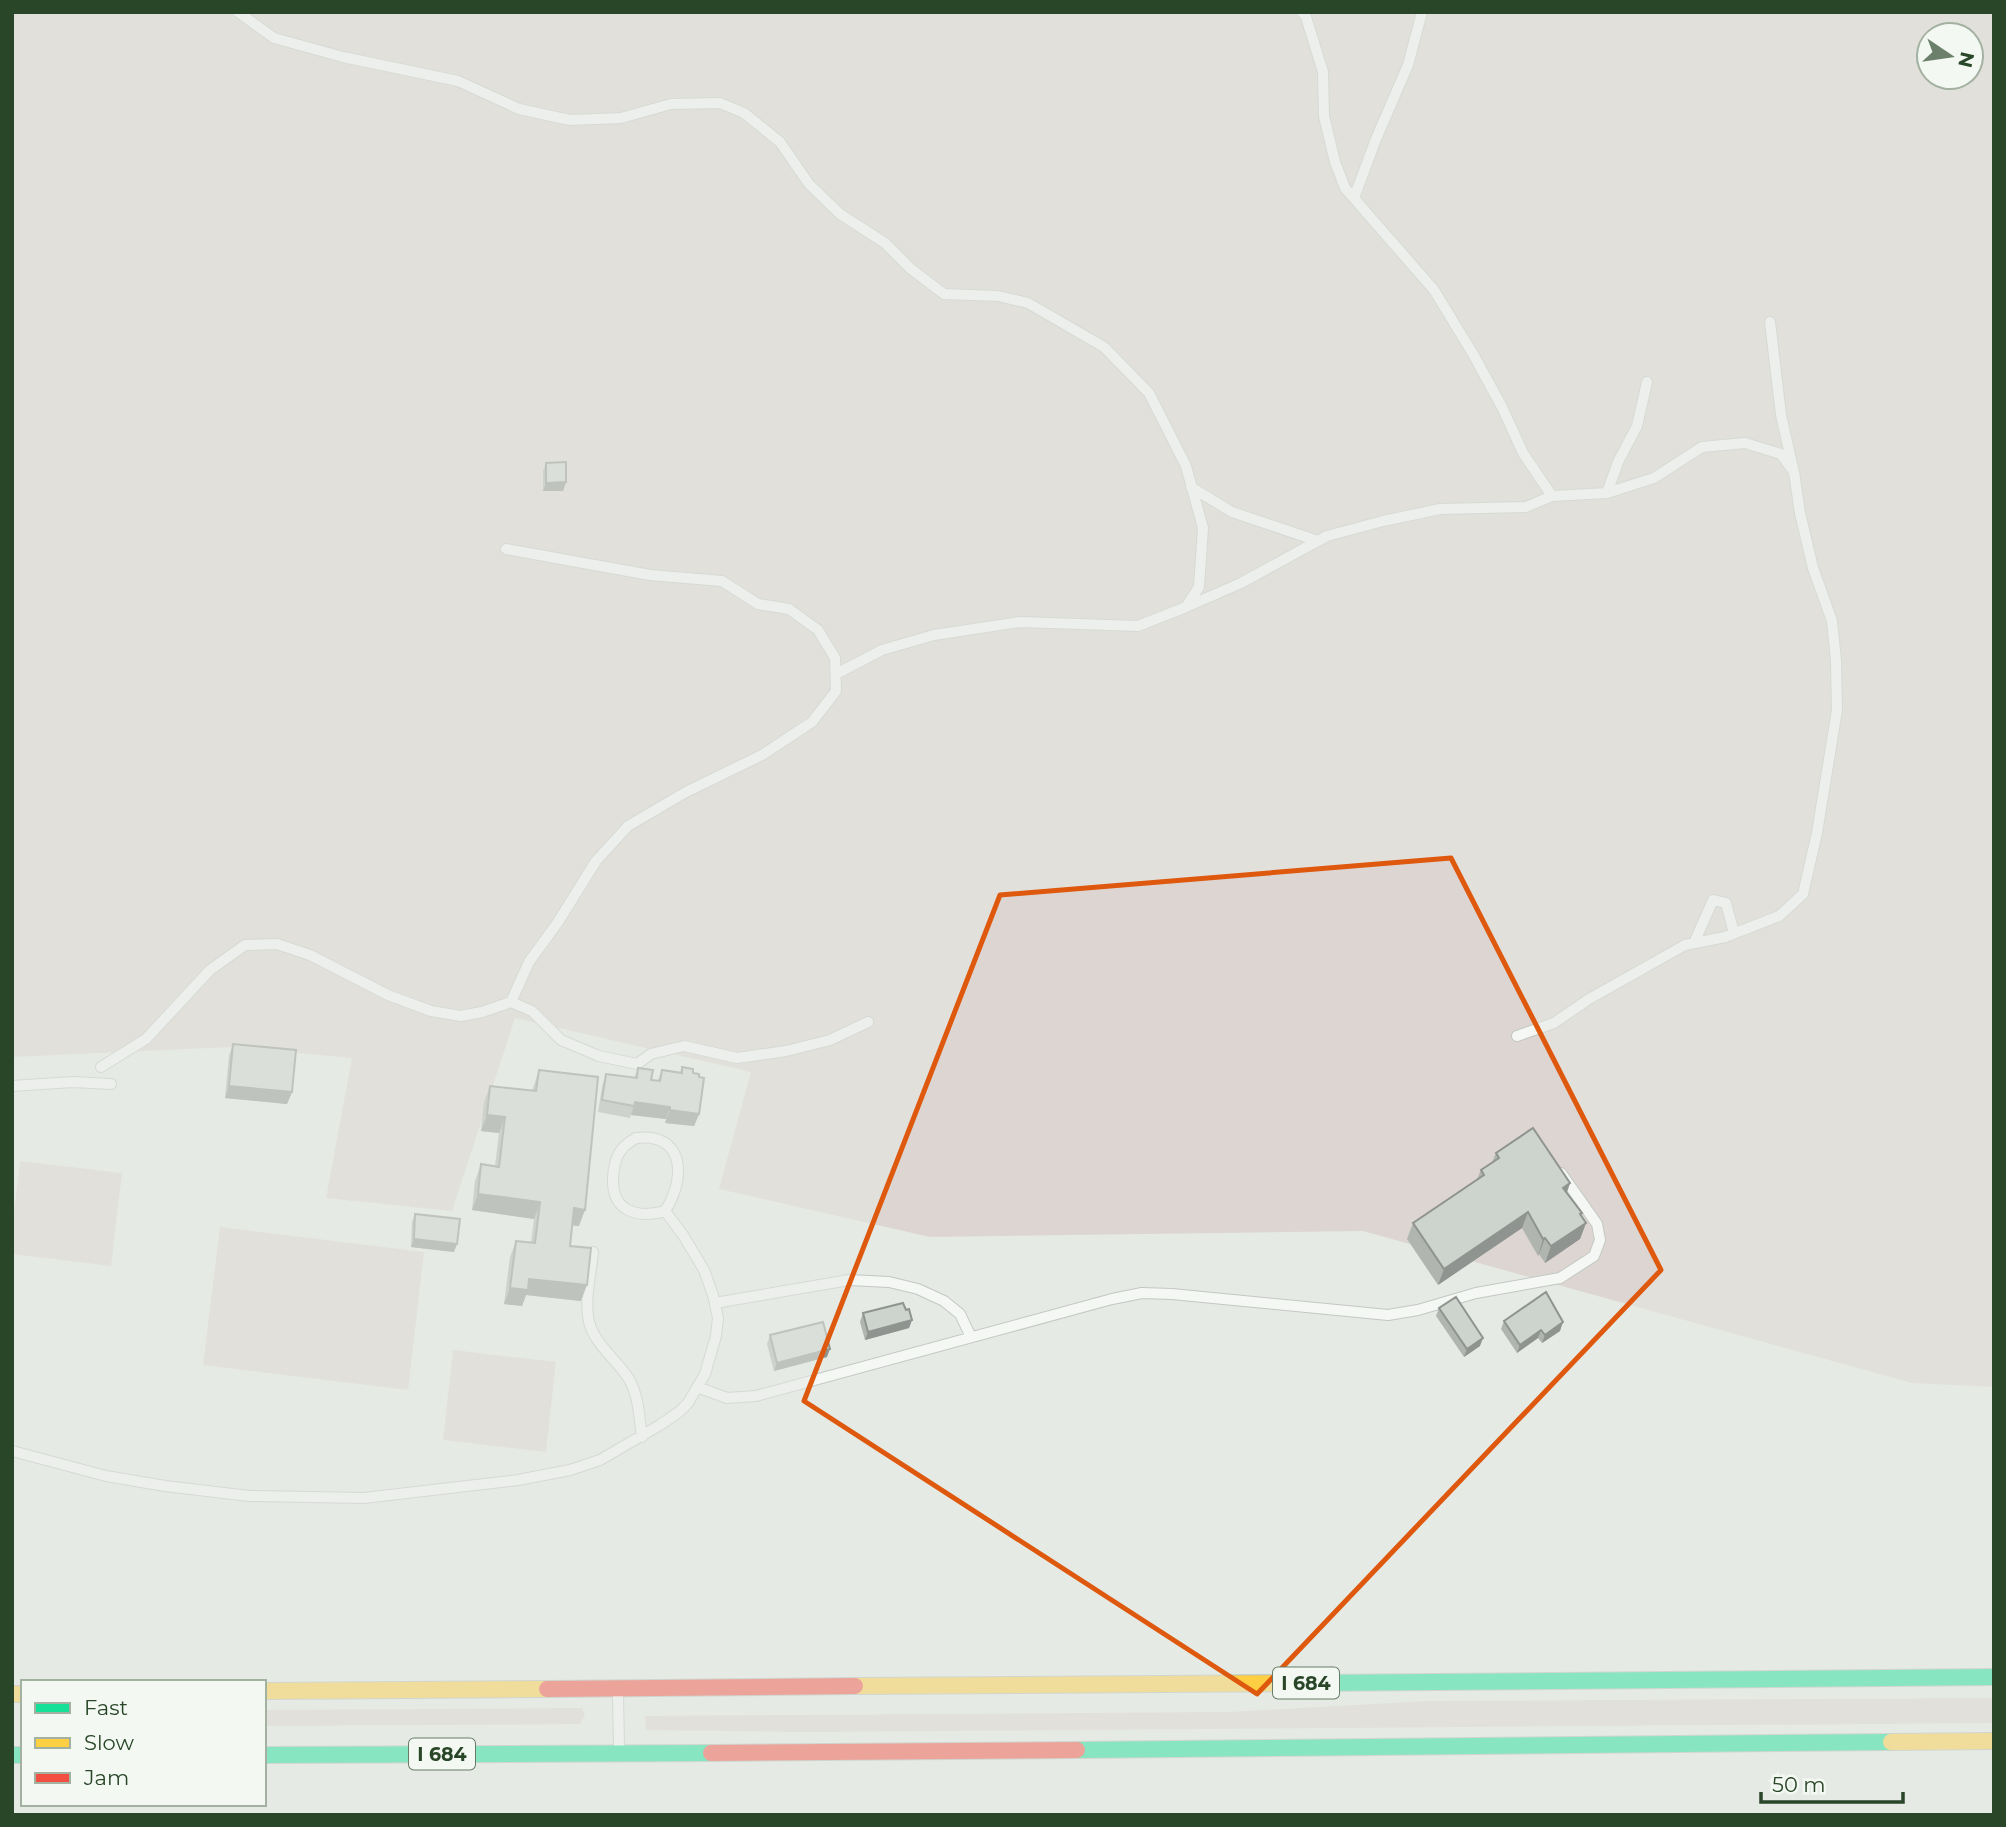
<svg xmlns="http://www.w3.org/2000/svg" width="2006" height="1827" font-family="Montserrat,sans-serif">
  <rect width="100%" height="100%" fill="#e5eae4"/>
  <path fill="#ddd5d1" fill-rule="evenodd" d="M12,12H1994V1387L1912,1383L1363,1231L930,1237L719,1189L751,1072L515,1018L452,1211L326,1198L352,1058L231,1047L12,1057ZM1929,35H1971V77H1929Z
    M20,1161L122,1173L111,1266L12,1254V1229Z
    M220,1227L424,1252L408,1390L203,1365Z
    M453,1350L556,1362L546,1452L443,1440Z
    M1994,1698V1723L808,1732L646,1730L645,1716L1229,1712L1428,1701Z
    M582,1708L585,1715L580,1724L264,1726V1710Z"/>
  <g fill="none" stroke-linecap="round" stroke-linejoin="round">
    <g stroke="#c3c8c2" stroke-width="12">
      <path id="lane" d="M238,12L274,38L343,57L458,81L519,109L570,120L621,118L671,104L720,103L744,113L780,142L809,184L840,214L885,243L911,269L944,294L998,296L1028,303L1104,347L1149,393L1186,466L1203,528L1199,587L1186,607L1138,626L1020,622L934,635L882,650L836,674
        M1302,12L1306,17L1323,72L1324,116L1335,162L1345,188L1434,290L1473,354L1502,407L1523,453L1552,496
        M1354,198L1376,139L1408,65L1422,12
        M1770,322L1781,415L1793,468
        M1191,487L1232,512L1318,541
        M1607,493L1618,462L1637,426L1647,382
        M506,549L650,575L722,581L758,604L789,609L818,630L835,658L836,691L812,722L762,755L686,792L628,826L596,861L558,922L529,962L511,1002
        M1186,607L1241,583L1327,536L1383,521L1440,509L1526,507L1552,496L1607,493L1654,478L1702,447L1745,443L1781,454L1794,472L1800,513L1813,568L1832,621L1836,661L1837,710L1817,833L1803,894L1779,916L1725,937L1685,945L1589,999L1554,1023L1517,1036
        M1694,943L1713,900L1726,903L1734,933
        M101,1067L146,1039L210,970L245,945L277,944L310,955L388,995L431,1011L461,1016L482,1012L511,1002L532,1011L561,1040L599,1056L637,1064L651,1054L684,1046L737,1058L786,1051L830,1040L868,1022
        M12,1086L73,1082L111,1084
        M636,1138C641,1138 648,1137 652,1138C689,1145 680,1189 665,1211C637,1219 612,1211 613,1179C613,1169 616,1155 623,1148C626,1144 631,1141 636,1138Z
        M593,1252C591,1274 584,1301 589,1322C595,1345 617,1360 629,1379C639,1397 639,1417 642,1437
        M715,1303L849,1280L889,1282L918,1289L944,1301L960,1314L971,1337
        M697,1387L727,1398L756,1396L1112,1299L1142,1293L1172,1294L1388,1315L1418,1310L1476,1293L1560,1278L1594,1256L1600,1240L1597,1224L1561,1173
        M12,1451L106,1476L165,1486L249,1496L364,1498L518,1480L570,1470L600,1460L660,1425L679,1412L688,1403L705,1374L716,1336L718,1318L713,1295L704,1270L683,1235L665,1211
        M618,1694L619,1748"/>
    </g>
    <g stroke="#b7bfb6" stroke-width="18">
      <path id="fast" d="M1314,1683L1994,1677
        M1077,1750L1891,1742
        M12,1755H23
        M264,1755L711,1753"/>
    </g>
    <g stroke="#b7bfb6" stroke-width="18">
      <path id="slow" d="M855,1686L1314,1683
        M264,1691L547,1689
        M12,1694H23
        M1891,1742L1994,1741"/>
    </g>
    <g stroke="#b7bfb6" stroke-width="18">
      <path id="jam" d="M547,1689L855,1686
        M711,1753L1077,1750"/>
    </g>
    <use href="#lane" stroke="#f4f7f4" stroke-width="10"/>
    <use href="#fast" stroke="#16e098" stroke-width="16"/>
    <use href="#slow" stroke="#ffcf43" stroke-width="16"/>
    <use href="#jam" stroke="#f24e42" stroke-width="16"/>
  </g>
  <path fill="#b0b5b0" d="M546,463L566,482L563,491H543V471Z
    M233,1044L292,1092L287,1104L225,1098L229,1056Z
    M682,1067L693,1073L699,1114L694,1126L665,1123L666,1119L631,1115L630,1118L598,1112L602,1087L606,1074L634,1078L638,1068L651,1080H658L662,1070L680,1072Z
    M539,1070L579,1226L572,1225L570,1246L581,1301L526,1295L522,1306L504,1304L510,1257L516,1241L531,1243L534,1219L472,1210L475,1181L481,1164L495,1166L499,1133L481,1131L484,1102L490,1086L532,1091Z
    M1496,1153L1570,1183L1567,1193L1582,1213L1581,1215L1586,1223L1580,1239L1545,1263L1539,1254L1538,1256L1522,1228L1438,1285L1407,1239L1413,1223L1477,1179L1481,1170L1492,1162Z
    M415,1214L454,1252L411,1247L412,1222Z
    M1439,1308L1480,1346L1464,1357L1436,1316Z
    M906,1310L912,1320L909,1328L865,1340L860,1322L863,1313Z
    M1504,1321L1560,1331L1542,1343L1538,1338L1517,1353L1501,1329Z
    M770,1335L827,1357L774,1371L767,1344Z"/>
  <path fill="#909490" d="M566,482L563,491H543L546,483Z
    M229,1086L292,1092L287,1104L225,1098Z
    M635,1102L670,1107L666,1119L631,1115Z
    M670,1110L699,1114L694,1126L665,1123Z
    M487,1115L505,1117L499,1133L481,1131Z
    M1570,1183L1564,1199L1563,1188Z
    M478,1194L540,1202L534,1219L472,1210Z
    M574,1208L585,1210L579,1226L568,1225Z
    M1528,1212L1522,1228L1438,1285L1444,1269Z
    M1586,1223L1580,1239L1545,1263L1551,1246Z
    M1545,1238L1539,1254L1538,1256L1543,1239Z
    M414,1239L457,1244L454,1252L411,1247Z
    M529,1279L587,1285L581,1301L526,1295L522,1306L504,1304L510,1288Z
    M912,1320L909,1328L865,1340L868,1332Z
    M1563,1322L1560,1331L1542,1343L1545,1335Z
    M1541,1330L1538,1338L1517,1353L1520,1345Z
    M1483,1338L1480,1346L1464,1357L1467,1349Z
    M830,1349L827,1357L774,1371L777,1363Z"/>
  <path fill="#cdd3cd" stroke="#909490" stroke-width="2" d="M566,462V482L546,483V463Z
    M233,1044L296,1050L292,1092L229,1086Z
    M682,1067L693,1069V1073L699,1074V1077L704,1078L699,1114L670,1110V1107L635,1102L634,1106L602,1100L606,1074L637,1078L638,1068L653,1070L651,1080L660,1081L662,1070L682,1073Z
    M539,1070L598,1077L585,1210L574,1208L570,1246L591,1248L587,1285L529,1279L528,1290L510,1288L516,1241L535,1243L540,1202L478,1194L481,1164L499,1167L505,1117L487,1115L490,1086L536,1091Z
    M1533,1128L1570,1183L1563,1188L1582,1213L1580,1214L1586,1223L1551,1246L1545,1238L1543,1239L1528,1212L1444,1269L1413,1223L1484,1175L1481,1170L1499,1158L1496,1153Z
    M415,1214L460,1219L457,1244L414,1239Z
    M1546,1292L1563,1322L1545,1335L1541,1330L1520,1345L1504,1321Z
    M1456,1297L1483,1338L1467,1349L1439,1308Z
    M903,1303L906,1310L909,1309L912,1320L868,1332L863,1313Z
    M823,1322L830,1349L777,1363L770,1335Z"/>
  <path d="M0 0H2006V1827H0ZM1451,858L1661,1270L1257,1694L804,1401L1000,895Z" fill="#e5eae4" fill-opacity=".55" fill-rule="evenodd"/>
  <path fill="none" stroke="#de580d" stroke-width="5" stroke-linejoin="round" d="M1451,858L1661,1270L1257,1694L804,1401L1000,895Z"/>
  <g text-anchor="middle" stroke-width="5" stroke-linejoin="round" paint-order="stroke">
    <g fill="#f3f9f2" stroke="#667c65" stroke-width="2">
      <rect x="1273" y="1667.5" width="66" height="31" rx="5"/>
      <rect x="409" y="1738.5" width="66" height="31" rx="5"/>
    </g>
    <g font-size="19" font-weight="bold" fill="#2a4628">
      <text x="1306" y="1690">I 684</text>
      <text x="442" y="1761">I 684</text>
    </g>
  </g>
  <rect width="2006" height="1827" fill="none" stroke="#2a4628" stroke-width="28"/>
  <rect x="21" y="1680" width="245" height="126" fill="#f3f9f2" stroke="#a3b1a1" stroke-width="2"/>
  <rect x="35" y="1703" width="35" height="10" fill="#16e098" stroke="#a3b1a1" stroke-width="2"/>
  <text x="84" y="1715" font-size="21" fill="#2a4628">Fast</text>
  <rect x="35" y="1738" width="35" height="10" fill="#ffcf43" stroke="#a3b1a1" stroke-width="2"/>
  <text x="84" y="1750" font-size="21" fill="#2a4628">Slow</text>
  <rect x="35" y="1773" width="35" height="10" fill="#f24e42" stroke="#a3b1a1" stroke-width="2"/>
  <text x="84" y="1785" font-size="21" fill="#2a4628">Jam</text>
  <g transform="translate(1950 56) rotate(103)"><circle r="33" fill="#f3f9f2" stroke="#a3b1a1" stroke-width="2"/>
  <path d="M0-5L12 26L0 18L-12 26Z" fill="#6b7f6a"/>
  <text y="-10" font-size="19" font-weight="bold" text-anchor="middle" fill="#2a4628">N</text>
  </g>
  <path d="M1761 1792v10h142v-10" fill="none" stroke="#2a4628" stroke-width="3.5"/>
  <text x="1772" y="1792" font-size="21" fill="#2a4628" stroke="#f3f9f2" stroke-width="5" paint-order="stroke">50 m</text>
</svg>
